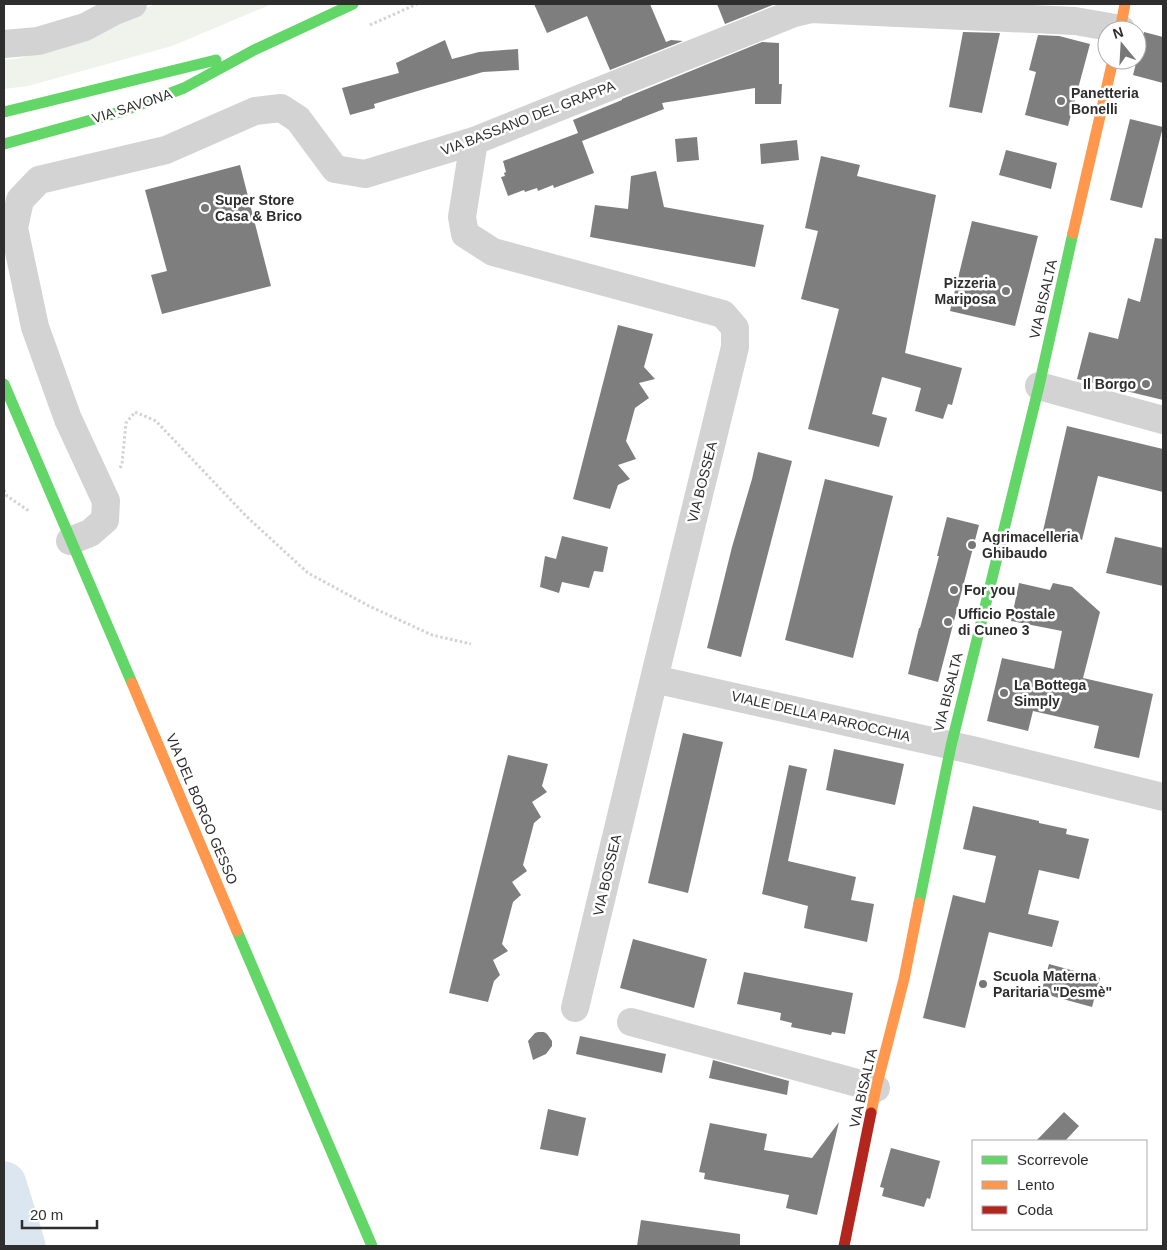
<svg xmlns="http://www.w3.org/2000/svg" width="1167" height="1250" font-family="Arial,sans-serif">
  <rect width="100%" height="100%" fill="#fff"/>
  <path fill="#f0f3ec" d="M157,4H272L172,46L28,86L4,89V60L21,58L88,35L125,15Z"/>
  <g fill="none" stroke-linecap="round" stroke-linejoin="round">
    <path stroke="#dbe6f0" stroke-width="45" d="M4,1184L23,1246"/>
  </g>
  <path fill="#7e7e7e" d="M534,4H650L666,42L671,40L683,41L610,70L587,16L547,33Z
    M717,4H775L725,24Z
    M963,32L1000,33L982,113L949,107Z
    M1144,32L1163,37V83L1133,75Z
    M1038,35L1059,36L1090,44L1068,126L1025,115L1036,72L1029,70Z
    M445,40L452,59L479,52L518,49L519,70L483,72L431,87L374,104L375,108L350,115L342,88L399,73L396,63Z
    M762,42L779,43V84H782L781,104H755V88L662,103L664,109L582,141L594,173L554,188L553,185L538,191L537,188L525,192L524,190L508,196L501,177L505,176L504,173L506,172L503,161L578,133L573,120L622,100V99Z
    M1130,119L1163,127L1142,208L1110,200Z
    M697,137L699,160L677,162L675,139Z
    M797,140L799,160L761,164L760,144Z
    M1006,150L1057,163L1051,189L999,175Z
    M821,156L860,165L857,176L936,195L905,353L962,368L952,405L948,404L943,419L915,411L921,388L882,377L872,414L887,418L879,447L808,429L839,309L801,299L818,231L805,228Z
    M240,165L271,286L162,314L151,275L167,271L145,190Z
    M656,171L664,207L764,225L755,267L590,237L595,205L628,209L631,176Z
    M972,221L1038,236L1015,326L950,311Z
    M1155,238L1163,239V400L1077,379L1089,332L1118,339L1128,298L1140,302Z
    M618,325L653,334L644,367L655,379L639,383L649,398L635,408L626,441L636,459L618,465L630,479L618,485L610,509L573,499Z
    M1067,426L1163,449V492L1098,476L1082,540L1043,531Z
    M758,452L792,461L741,657L707,648L732,547L752,479Z
    M825,479L893,496L853,658L785,640Z
    M947,517L979,525L938,682L908,674L919,628H920L939,556H937Z
    M562,536L608,547L603,572L594,571L589,588L562,582L559,593L540,587L545,556L556,559Z
    M1115,537L1163,548V586L1106,573Z
    M1019,583L1050,590L1053,583L1072,587L1100,612L1083,678L1153,694L1139,758L1094,748L1099,726L1033,711L1028,731L987,721L1002,658L1054,669L1062,631L1011,621Z
    M683,733L723,742L688,893L648,883Z
    M834,749L904,764L895,805L826,790Z
    M508,755L548,764L542,786L547,792L532,802L541,817L534,823L523,865L527,871L512,882L521,895L513,902L502,944L508,951L493,960L500,975L494,981L488,1002L449,993Z
    M789,765L807,769L788,861L856,877L851,900L874,904L867,942L804,928L808,906L762,894Z
    M973,806L1039,821V823L1067,829L1066,834L1089,839L1079,879L1039,870L1028,914L1059,921L1052,947L989,932L965,1028L923,1018L953,895L985,903L996,856L963,849Z
    M633,939L707,959L694,1008L620,988Z
    M1049,964L1100,978L1092,1007L1041,993Z
    M744,972L853,993L845,1034L832,1032L831,1035L791,1027L792,1023L780,1020L781,1013L737,1004Z
    M538,1032H544L547,1034L552,1041V1046L546,1054L533,1060L528,1041L535,1033Z
    M580,1036L666,1054L662,1073L576,1054Z
    M713,1060L789,1081L787,1095L709,1078Z
    M548,1109L586,1118L578,1156L540,1149Z
    M1064,1112L1079,1126L1065,1141H1036Z
    M839,1122L817,1215L786,1208L789,1195L704,1179L705,1173L699,1172L710,1123L767,1134L764,1150L812,1158Z
    M891,1148L940,1161L930,1199L927,1198L924,1207L882,1196L884,1188L880,1187Z
    M641,1220L740,1234V1246H637Z"/>
  <g fill="none" stroke-linecap="round" stroke-linejoin="round">
    <path stroke="#d3d3d3" stroke-width="3" stroke-dasharray="2.5 2.5" stroke-linecap="butt" d="M370,25L417,4
      M120,468L122,464L126,423L135,412L156,421L246,516L308,573L369,606L432,635L471,644
      M4,490L7,496L29,511"/>
    <path stroke="#d3d3d3" stroke-width="28" d="M4,44L38,41L85,27L115,11L133,4
      M474,141L462,217L465,234L493,252L723,314L735,328V347L654,679L575,1008
      M1039,386L1163,420
      M70,541L90,533L105,520L106,501L68,419L35,327L14,228L20,200L39,180L166,150L255,111L281,108L298,119L335,169L365,174L474,141L794,13L811,9L1075,21L1121,29
      M654,679L976,751L1163,797
      M631,1022L876,1088"/>
    <path stroke="#63d668" stroke-width="11" d="M4,112L216,60
      M4,144L120,112L184,88L254,50L353,4
      M4,384L132,683
      M919,903L951,746L1039,386L1073,233
      M237,931L372,1246"/>
    <path stroke="#ff974d" stroke-width="11" d="M1120,30L1125,4
      M1073,233L1113,60
      M132,683L237,931
      M871,1113L876,1088L904,979L919,903"/>
    <path stroke="#b3261e" stroke-width="11" d="M844,1246L871,1113"/>
  </g>
  <g fill="#777" stroke="#fff" stroke-width="2">
    <circle cx="1061" cy="101" r="5"/>
    <circle cx="205" cy="208" r="5"/>
    <circle cx="1006" cy="291" r="5"/>
    <circle cx="1146" cy="384" r="5"/>
    <circle cx="972" cy="545" r="5"/>
    <circle cx="954" cy="590" r="5"/>
    <circle cx="948" cy="622" r="5"/>
    <circle cx="1004" cy="693" r="5"/>
    <circle cx="983" cy="984" r="5"/>
  </g>
  <g text-anchor="middle" stroke-width="5" stroke-linejoin="round" paint-order="stroke">
    <g font-size="14" font-weight="bold" fill="#2e2e2e" stroke="#fff" text-anchor="start">
      <text x="1071" y="98">Panetteria<tspan x="1071" dy="16">Bonelli</tspan></text>
      <text x="215" y="205">Super Store<tspan x="215" dy="16">Casa &amp; Brico</tspan></text>
      <text x="996" y="288" text-anchor="end">Pizzeria<tspan x="996" dy="16">Mariposa</tspan></text>
      <text x="1136" y="389" text-anchor="end">Il Borgo</text>
      <text x="982" y="542">Agrimacelleria<tspan x="982" dy="16">Ghibaudo</tspan></text>
      <text x="964" y="595">For you</text>
      <text x="958" y="619">Ufficio Postale<tspan x="958" dy="16">di Cuneo 3</tspan></text>
      <text x="1014" y="690">La Bottega<tspan x="1014" dy="16">Simply</tspan></text>
      <text x="993" y="981">Scuola Materna<tspan x="993" dy="16">Paritaria "Desmè"</tspan></text>
    </g>
    <g font-size="14" fill="#2e2e2e" stroke="#fff">
      <text transform="translate(132 106) rotate(-18)" y="5">VIA SAVONA</text>
      <text transform="translate(528 118) rotate(-21)" y="5">VIA BASSANO DEL GRAPPA</text>
      <text transform="translate(1043 299) rotate(-77)" y="5">VIA BISALTA</text>
      <text transform="translate(702 482) rotate(-76)" y="5">VIA BOSSEA</text>
      <text transform="translate(948 692) rotate(-76)" y="5">VIA BISALTA</text>
      <text transform="translate(821 716) rotate(13)" y="5">VIALE DELLA PARROCCHIA</text>
      <text transform="translate(202 809) rotate(67)" y="5">VIA DEL BORGO GESSO</text>
      <text transform="translate(607 875) rotate(-77)" y="5">VIA BOSSEA</text>
      <text transform="translate(863 1088) rotate(-77)" y="5">VIA BISALTA</text>
    </g>
  </g>
  <rect width="1167" height="1250" fill="none" stroke="#2e2e2e" stroke-width="10"/>
  <rect x="972" y="1140" width="175" height="90" fill="#ffffff" stroke="#ababab"/>
  <rect x="982" y="1156" width="25" height="8" fill="#63d668" stroke="#ababab"/>
  <text x="1017" y="1165" font-size="15" fill="#2e2e2e">Scorrevole</text>
  <rect x="982" y="1181" width="25" height="8" fill="#ff974d" stroke="#ababab"/>
  <text x="1017" y="1190" font-size="15" fill="#2e2e2e">Lento</text>
  <rect x="982" y="1206" width="25" height="8" fill="#b3261e" stroke="#ababab"/>
  <text x="1017" y="1215" font-size="15" fill="#2e2e2e">Coda</text>
  <g transform="translate(1122 45) rotate(342)"><circle r="24" fill="#ffffff" stroke="#ababab"/>
  <path d="M0-4L9 19L0 12L-9 19Z" fill="#777777"/>
  <text y="-8" font-size="14" font-weight="bold" text-anchor="middle" fill="#2e2e2e">N</text>
  </g>
  <path d="M22 1220v8h75v-8" fill="none" stroke="#2e2e2e" stroke-width="2.5"/>
  <text x="30" y="1220" font-size="15" fill="#2e2e2e" stroke="#ffffff" stroke-width="4" paint-order="stroke">20 m</text>
</svg>
